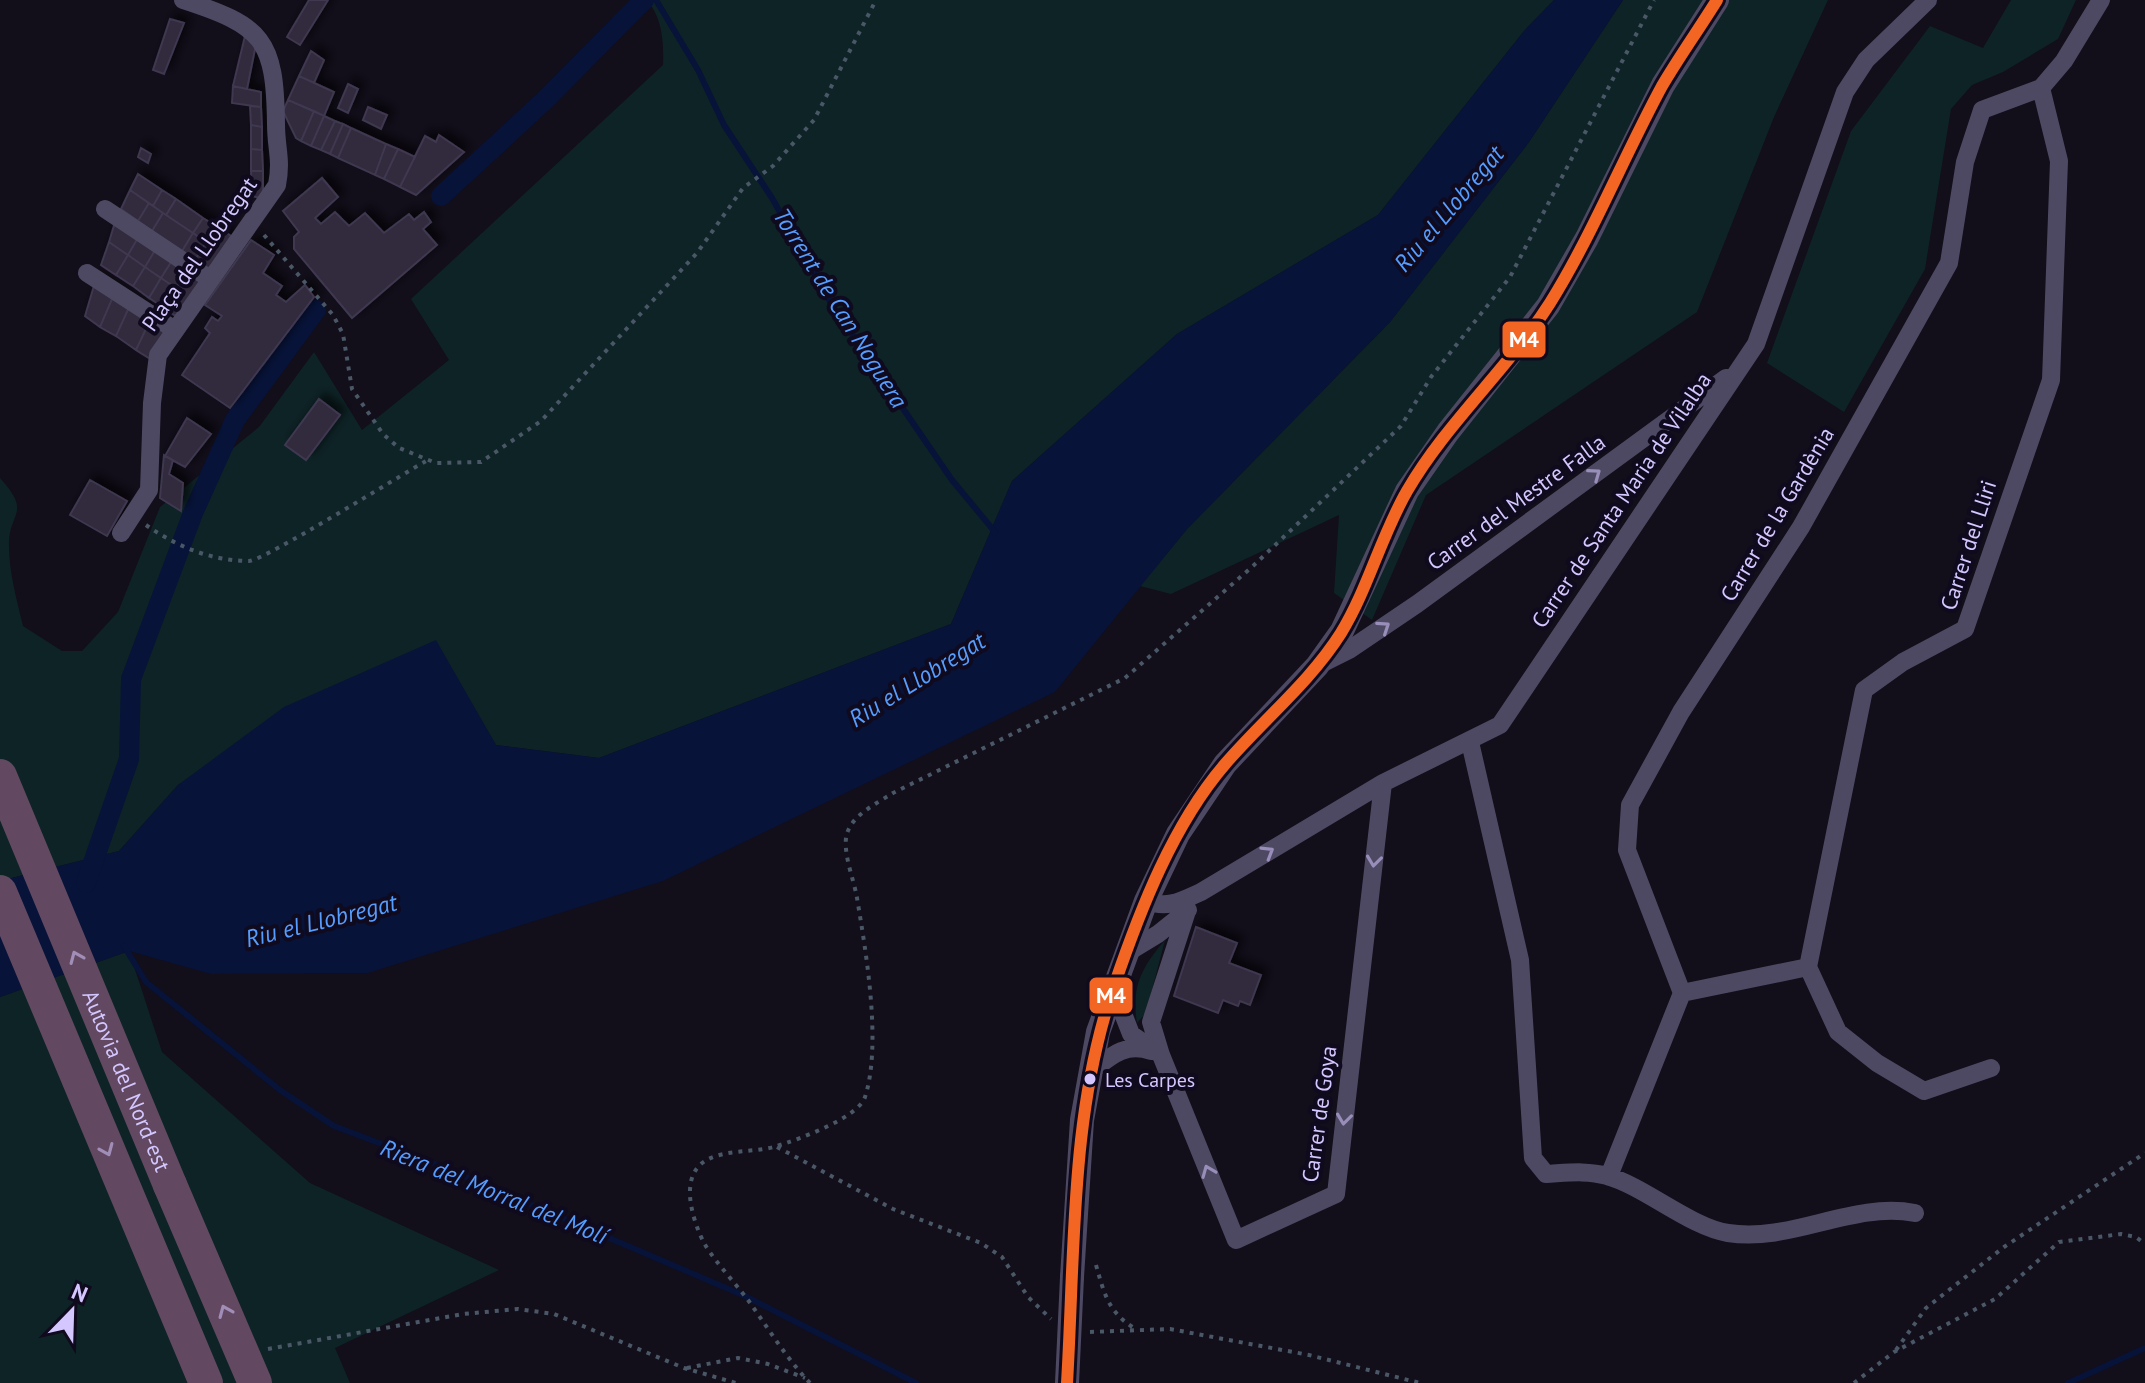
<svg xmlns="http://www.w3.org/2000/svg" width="2145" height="1383" font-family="'PT Sans',sans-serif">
  <defs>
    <filter id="shadow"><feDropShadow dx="6" dy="-6" stdDeviation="4" flood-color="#0009"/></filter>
  </defs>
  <rect width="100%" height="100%" fill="#120e1a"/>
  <path fill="#0e2326" d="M646,0H1554L1524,31L1378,215L1177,334L1012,481L951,624L599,758L496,745L435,641L178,785L119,851L0,881V478C33,514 8,512 9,546C9,573 17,600 23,626L62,651H82L118,612L160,507L259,427L314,352L362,430L449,360L411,299L663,65C664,43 662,15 646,0Z
    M1623,0H1828L1774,117L1697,312L1426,495L1372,620L1334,593L1339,515L1171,594L1140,586L1187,529L1390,322L1529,142Z
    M2011,0H2076L2058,39L2003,72L1972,85L1951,109L1925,269L1844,412L1767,363L1851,131L1930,26L1983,48Z
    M1165,940L1146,1013L1137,1023C1131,986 1142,967 1165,940Z
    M129,951L162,1052L310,1183L499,1270L335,1348L350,1383H0V997Z"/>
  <path fill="#071339" d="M1554,0H1623L1529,142L1390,322L1187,529L1055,692L663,881L368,973L211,974L129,951L0,997V881L119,851L178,785L284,707L436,640L496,745L599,758L951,624L1012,481L1177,334L1378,215L1524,31Z"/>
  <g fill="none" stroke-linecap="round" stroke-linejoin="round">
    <path stroke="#071339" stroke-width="6" d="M656,0L698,70L724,125L772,198L832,305L952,480L995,532
      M124,946L146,982L280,1090L334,1126L448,1169L745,1296L916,1383
      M2068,1383L2145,1348"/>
    <path stroke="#071339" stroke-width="20" d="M441,196L545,100L644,0
      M86,883L129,759L131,679L193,513L235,420L316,310"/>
  </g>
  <path fill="#302b3d" stroke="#3f3850" stroke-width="2" filter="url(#shadow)" d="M309,0H328L300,45L287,37Z
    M170,19L184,23L164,74L153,70Z
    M245,36L256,44L247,89L233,86Z
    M311,51L324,60L314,83L299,76Z
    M299,76L334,92L324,116L288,100Z
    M348,84L358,89L348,113L338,108Z
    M233,86L261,92V107L232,103Z
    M288,100L314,111L301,141L296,138L283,111Z
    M250,106L261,107L262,127L251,125Z
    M368,107L387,115L381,129L363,120Z
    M314,111L324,116L311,146L301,141Z
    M324,116L335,121L321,150L311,146Z
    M335,121L343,124L330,154L321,150Z
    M343,124L351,128L338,158L330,154Z
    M251,125L262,127V150L251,149Z
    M351,128L386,144L375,175L338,158Z
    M439,135L464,152L416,195L400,187L425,136L436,142Z
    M386,144L398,149L384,179L375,175Z
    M141,148L151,154L148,163L138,157Z
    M251,149L262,150L263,171H251Z
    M398,149L415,157L400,187L384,179Z
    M251,171H263V199L252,196Z
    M138,174L162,190L153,206L130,190Z
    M322,178L338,197L315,218L321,224L335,212L349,226L365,213L384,233L409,214L414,220L424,212L431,222L423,229L437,245L352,318L294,249V237L299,232L283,211Z
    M130,190L149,203L138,221L121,209Z
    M162,190L176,199L166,215L153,206Z
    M176,199L203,218L193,233L166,215Z
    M149,203L163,213L152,231L138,221Z
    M163,213L193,233L182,251L152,231Z
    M203,218L216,226L206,242L193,233Z
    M116,219L139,236L128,255L109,242Z
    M216,226L231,236L208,270L195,260Z
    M193,233L206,242L195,260L182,251Z
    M139,236L157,247L145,267L128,255Z
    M251,240L274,255L263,273L282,286L276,295L286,302L305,285L314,297L230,408L182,375L210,333L205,328L212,317L218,321L222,316L205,305Z
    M109,242L128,255L116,275L101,265Z
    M157,247L173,259L161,278L145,267Z
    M128,255L145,267L133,286L116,275Z
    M173,259L188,270L176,288L161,278Z
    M145,267L161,278L149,298L133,286Z
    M188,270L202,280L177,317L163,307Z
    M161,278L176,288L163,307L149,298Z
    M96,279L115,292L100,327L85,316Z
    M115,292L131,303L116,336L100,327Z
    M131,303L152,316L136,350L116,336Z
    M152,316L168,327L152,360L136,350Z
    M319,399L340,415L306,460L285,445Z
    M187,418L211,434L185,467L165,456Z
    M164,455L173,460L169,474L183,483L181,511L160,498Z
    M90,480L127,501L107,536L70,515Z
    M1196,927L1237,943L1229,963L1261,975L1250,1005L1240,1001L1238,1006L1223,1000L1218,1013L1174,996Z"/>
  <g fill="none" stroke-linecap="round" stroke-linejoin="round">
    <path stroke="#4a5767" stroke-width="4" stroke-dasharray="4 6" stroke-linecap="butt" d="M264,235L333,315L343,334L352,389L383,434L399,448L436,463L481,462L541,421L697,253L743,188L773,166L814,120L876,0
      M146,525C176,546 211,561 249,561C263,561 401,475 426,461
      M777,1147L893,1209L981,1243L1002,1257L1028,1297L1051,1319
      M1096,1265C1104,1293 1108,1312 1134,1328
      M1090,1332L1170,1329L1309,1355L1420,1383
      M268,1349L463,1314L518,1309L554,1314L684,1368L736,1383
      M1896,1350L1926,1308L2004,1247L2145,1153
      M687,1368L738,1358L768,1364L805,1378
      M810,1383C787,1359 768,1328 748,1300C735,1283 719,1266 707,1248C698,1234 689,1207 690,1190C692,1143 747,1156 777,1146C799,1139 858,1118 865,1097C882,1045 866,952 857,898C854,880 844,857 846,838C849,816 876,804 893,793L1125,678L1253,566L1401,426L1431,377L1510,277L1654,0
      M1854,1383L1894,1352L1995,1299L2059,1242L2121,1234L2136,1237L2145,1244"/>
    <path stroke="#4e4963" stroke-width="18" d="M105,209L210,279
      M87,273L175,330
      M121,533L149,490L152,403L158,355L277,185C282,159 276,149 276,124C275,39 263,26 183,0
      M1319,665L1349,650L1417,604L1726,378
      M1470,742L1520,960L1533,1158L1546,1174C1566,1173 1587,1170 1607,1176C1644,1186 1690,1227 1728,1233C1792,1243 1852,1201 1915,1213
      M1146,901C1168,909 1181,901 1201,892L1383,783L1500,725L1756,344L1845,92L1866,60L1928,0
      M1187,911L1151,1022L1161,1055L1236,1240L1336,1194L1383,783
      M1125,954L1158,934L1188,910
      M1113,988L1131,1034L1161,1055
      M1682,993L1627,850L1630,805L1681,712L1801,527L1949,263L1965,162L1982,110L2041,88
      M1991,1068L1924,1091L1877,1063L1838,1032L1808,967L1864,690L1903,662L1965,629L2051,380L2059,161L2041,88L2064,61L2101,0
      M1089,1073C1110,1057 1124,1042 1151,1051
      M1609,1176L1682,993L1808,967"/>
    <path stroke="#4e4963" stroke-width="24" d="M1072,1277L1082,1120L1098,1032L1146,901L1178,834L1225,764L1317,666L1342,631L1407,491L1448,432L1548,306L1587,238L1663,85L1717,0"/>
    <g stroke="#624961" stroke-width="34">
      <path id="s1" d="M0,776L170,1185"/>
      <path d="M0,892L206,1383"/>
    </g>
    <path stroke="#4e4963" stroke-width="24" d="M1067,1383L1072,1277"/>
    <path stroke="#624961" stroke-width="34" d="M170,1185L255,1383"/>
    <g stroke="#100a1e" stroke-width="18">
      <path id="bus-1" d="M1067,1383C1075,1250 1070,1113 1114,986C1140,910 1173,824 1226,763C1264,719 1310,682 1341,633C1368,589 1381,536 1407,491C1447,422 1508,369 1550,303C1593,234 1623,158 1662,86C1679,57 1699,29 1717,0"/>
    </g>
    <use href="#bus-1" stroke="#f26522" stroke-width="12"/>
  </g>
  <defs><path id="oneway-chevron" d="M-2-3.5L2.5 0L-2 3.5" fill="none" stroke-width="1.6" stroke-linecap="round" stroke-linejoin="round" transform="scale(2)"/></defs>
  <g stroke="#988eb9">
    <use href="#oneway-chevron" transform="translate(1595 474) rotate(-36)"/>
    <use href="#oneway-chevron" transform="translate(1384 627) rotate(-34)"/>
    <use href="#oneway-chevron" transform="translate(1268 852) rotate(-31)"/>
    <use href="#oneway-chevron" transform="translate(1374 861) rotate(97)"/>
    <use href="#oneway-chevron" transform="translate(1344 1119) rotate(97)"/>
    <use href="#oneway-chevron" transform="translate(1208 1171) rotate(-112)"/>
  </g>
  <g stroke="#a18eb8">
    <use href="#oneway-chevron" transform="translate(76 957) rotate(-113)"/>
    <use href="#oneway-chevron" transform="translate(107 1150) rotate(67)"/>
    <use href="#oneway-chevron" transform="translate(225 1311) rotate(-113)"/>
  </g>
  <circle fill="#d4c7ff" stroke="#100a1e" stroke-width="3" cx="1090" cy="1079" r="7"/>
  <g text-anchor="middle" stroke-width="8" stroke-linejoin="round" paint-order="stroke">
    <g font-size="20" fill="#d4c7ff" stroke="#100a1e" text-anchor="start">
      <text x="1105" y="1087">Les Carpes</text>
    </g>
    <g font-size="22" fill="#d4c7ff" stroke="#100a1e">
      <text transform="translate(199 254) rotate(-55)" y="8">Plaça del Llobregat</text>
      <text transform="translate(1621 500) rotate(-56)" y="8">Carrer de Santa Maria de Vilalba</text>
      <text transform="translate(1516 502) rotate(-36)" y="8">Carrer del Mestre Falla</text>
      <text transform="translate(1777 514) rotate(-59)" y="8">Carrer de la Gardènia</text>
      <text transform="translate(1968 545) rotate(-72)" y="8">Carrer del Lliri</text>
      <text dy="8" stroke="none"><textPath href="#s1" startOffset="330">Autovia del Nord-est</textPath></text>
      <text transform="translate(1319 1114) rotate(-82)" y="8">Carrer de Goya</text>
    </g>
    <g font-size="24" font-style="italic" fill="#559dff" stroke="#100a1e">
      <text transform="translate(1449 209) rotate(-50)" y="8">Riu el Llobregat</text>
      <text transform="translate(840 308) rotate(58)" y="8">Torrent de Can Noguera</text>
      <text transform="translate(917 680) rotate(-32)" y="8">Riu el Llobregat</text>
      <text transform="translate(321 921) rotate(-14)" y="8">Riu el Llobregat</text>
      <text transform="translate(494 1192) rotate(22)" y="8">Riera del Morral del Molí</text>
    </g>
  </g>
  <g stroke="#100a1e" stroke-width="3">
    <rect x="1501" y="320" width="46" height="39" rx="8" fill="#f26522"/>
    <rect x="1088" y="976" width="46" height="39" rx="8" fill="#f26522"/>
  </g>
  <g font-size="22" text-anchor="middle" font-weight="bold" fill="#fff">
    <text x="1524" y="347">M4</text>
    <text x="1111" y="1003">M4</text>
  </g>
  <g transform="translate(72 1311) rotate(23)" stroke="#100a1e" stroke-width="6" paint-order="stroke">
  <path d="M0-6L14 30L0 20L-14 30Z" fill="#d4c7ff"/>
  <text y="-12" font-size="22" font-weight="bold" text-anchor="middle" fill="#d4c7ff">N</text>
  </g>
</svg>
